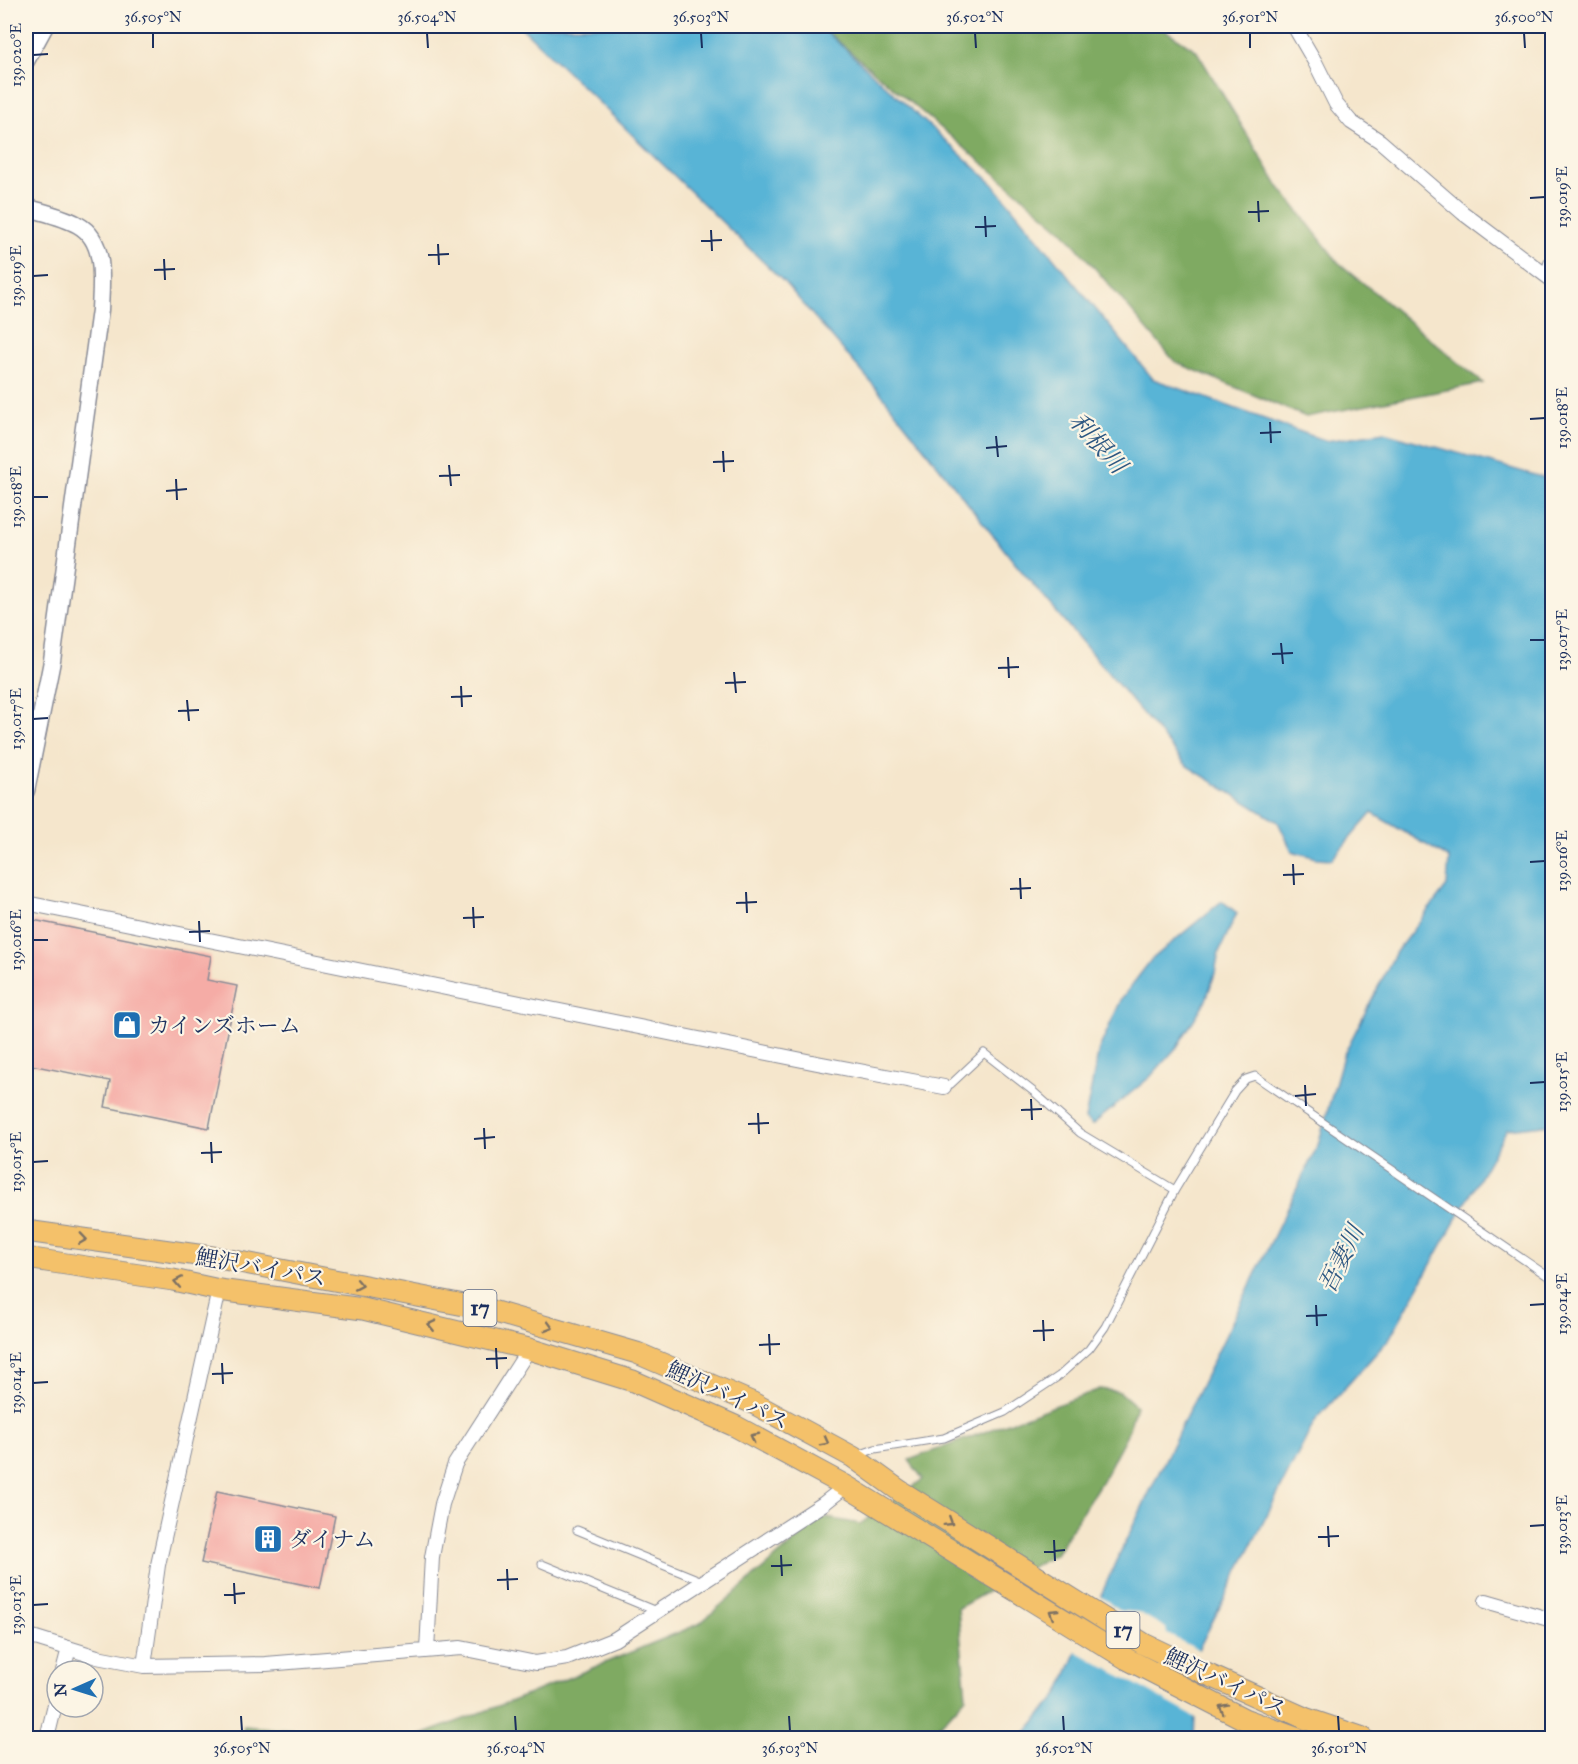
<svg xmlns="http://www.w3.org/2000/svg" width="1578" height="1764" font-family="'IM FELL Great Primer','Noto Serif JP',serif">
  <rect width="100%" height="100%" fill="#fcf5e5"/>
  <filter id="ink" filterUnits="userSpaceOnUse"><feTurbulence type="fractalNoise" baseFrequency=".0167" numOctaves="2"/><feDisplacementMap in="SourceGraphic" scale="12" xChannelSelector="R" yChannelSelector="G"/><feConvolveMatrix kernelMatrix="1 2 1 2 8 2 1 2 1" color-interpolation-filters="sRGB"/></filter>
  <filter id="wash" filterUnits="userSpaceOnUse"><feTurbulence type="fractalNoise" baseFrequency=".008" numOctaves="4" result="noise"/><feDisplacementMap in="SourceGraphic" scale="24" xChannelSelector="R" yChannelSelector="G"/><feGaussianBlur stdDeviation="1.35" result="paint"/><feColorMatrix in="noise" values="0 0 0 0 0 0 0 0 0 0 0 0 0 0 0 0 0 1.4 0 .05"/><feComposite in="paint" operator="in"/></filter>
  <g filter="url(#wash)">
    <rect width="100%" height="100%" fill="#f5e6cc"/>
    <path fill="#7faa62" stroke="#4d6c60" stroke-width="1.5" d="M820,26H1159L1196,50L1277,184L1338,262L1483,383L1306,417L1175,362L1063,231Z
      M1100,1389L1120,1392L1136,1406L1128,1432L1106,1474L1056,1554L958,1608L966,1697L947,1718L924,1738H414L522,1697L699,1624L823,1517L860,1524L923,1479L909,1460Z
      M244,1726L378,1738H242Z"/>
    <path fill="#58b4d6" stroke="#3a729a" stroke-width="1.5" d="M520,26H820L993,184L1153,379L1326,441L1384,432L1552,480V1124L1507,1129L1389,1339L1315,1421L1198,1650L1194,1738H1021L1058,1695L1116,1561L1318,1145L1343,1056L1396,952L1447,886L1449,858L1372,813L1332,859L1317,858L1292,851L1278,822L1187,766L1014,562L883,396L784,282Z
      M1222,901L1237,913L1219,952L1215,973L1206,1000L1177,1047L1150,1077L1092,1125L1085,1119L1099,1049L1122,998L1151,960Z"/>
    <path fill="#f5e6cc" d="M1098,1595L1122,1611L1138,1612L1166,1628L1167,1634L1201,1651L1198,1719L1074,1650Z"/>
    <g id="blocks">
      <path fill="#f5aca6" d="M33,920L211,956L207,980L237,986L209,1128L105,1107L110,1081L26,1064V940L29,941Z
        M217,1491L335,1516L320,1588L201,1563Z"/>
    </g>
  </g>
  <g filter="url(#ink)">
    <use href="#blocks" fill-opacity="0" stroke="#888a95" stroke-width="1.5"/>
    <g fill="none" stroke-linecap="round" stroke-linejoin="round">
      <g stroke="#888a95" stroke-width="9">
        <path id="service" d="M944,1087L951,1084L984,1053L1034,1092L1080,1133L1175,1190
          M858,1455L875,1449L944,1438L1005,1412L1059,1376L1089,1349L1105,1327L1175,1190L1235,1091L1246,1079L1255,1076L1552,1279
          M577,1530L702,1581
          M542,1564L656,1611"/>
      </g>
      <g stroke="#888a95" stroke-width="16">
        <path id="minor" d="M1294,26L1315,62L1336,104L1351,122L1380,141L1463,213L1552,280
          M1547,276L1552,261
          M26,903L817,1063L944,1087
          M1486,1601L1552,1620V1622
          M26,1635L97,1657L144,1666L266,1664L461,1648L536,1663L567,1658L615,1639L823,1504L846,1486
          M427,1650L432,1557L442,1504L455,1464L529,1349
          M144,1666L158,1565L219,1290
          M63,1671L69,1648
          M47,1738L57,1697"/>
      </g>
      <g stroke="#888a95" stroke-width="19">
        <path id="tertiary" d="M26,61L45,26
          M26,207C41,212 65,217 78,225C107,241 101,282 100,310L52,661L26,791"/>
      </g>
      <g stroke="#888a95" stroke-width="23">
        <path id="trunk" d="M26,1231L219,1258L485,1309L637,1353L753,1403L853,1457L900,1491L1144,1644L1202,1672L1307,1719L1363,1738
          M26,1258L173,1280L219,1290L363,1309L529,1349L633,1381L735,1426L846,1486L1127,1659L1244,1719L1296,1738"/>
      </g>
      <use href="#service" stroke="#fff" stroke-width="7"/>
      <use href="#minor" stroke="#fff" stroke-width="14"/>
      <use href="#tertiary" stroke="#fff" stroke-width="16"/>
      <use href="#trunk" stroke="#f4c16a" stroke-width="21"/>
    </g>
    <defs><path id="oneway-chevron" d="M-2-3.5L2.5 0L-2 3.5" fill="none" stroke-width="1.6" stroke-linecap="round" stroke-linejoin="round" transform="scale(1.5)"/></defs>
    <g stroke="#7d7163">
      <use href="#oneway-chevron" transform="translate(83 1239) rotate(8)"/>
      <use href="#oneway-chevron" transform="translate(178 1282) rotate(-169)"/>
      <use href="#oneway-chevron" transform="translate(359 1285) rotate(11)"/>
      <use href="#oneway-chevron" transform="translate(432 1325) rotate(-167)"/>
      <use href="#oneway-chevron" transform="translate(549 1327) rotate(16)"/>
      <use href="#oneway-chevron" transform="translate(754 1437) rotate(-152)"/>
      <use href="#oneway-chevron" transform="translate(825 1442) rotate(28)"/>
      <use href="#oneway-chevron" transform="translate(949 1522) rotate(32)"/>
      <use href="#oneway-chevron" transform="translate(1053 1613) rotate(-148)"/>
      <use href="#oneway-chevron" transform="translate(1223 1708) rotate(-153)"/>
    </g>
  </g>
  <path fill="none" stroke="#1b2f5e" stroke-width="2" d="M153,33V48M427,33L428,48M701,33L702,48M975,33L976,48M1250,33V48M1524,33L1525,48M33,55L48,54M1530,198L1545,197M1258,201L1259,222M1248,212L1269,211M985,216L986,237M975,227L996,226M711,230L712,251M701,241L722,240M438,244L439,265M428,255L449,254M164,259L165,280M154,270L175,269M33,276L48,275M1530,419L1545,418M1270,422L1271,443M1260,433L1281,432M996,436L998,457M986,448L1007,446M723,451L724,472M713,462L734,461M449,465L451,486M439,476L460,475M176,479L177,500M166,491L187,489M33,497H48M1530,640H1545M1281,643L1283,664M1272,654L1293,653M1008,657L1009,678M998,668L1019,667M734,672L736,693M725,683L746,682M461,686L462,707M451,697L472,696M187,700L189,721M178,711L199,710M33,719L48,718M1530,862L1545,861M1293,864L1294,885M1283,875L1304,874M1020,878L1021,899M1010,889L1031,888M746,892L747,913M736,903L757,902M473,907L474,928M463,918L484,917M199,921L200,942M189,932L210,931M33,940H48M1530,1083L1545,1082M1305,1085L1306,1106M1295,1096L1316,1094M1031,1099L1032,1120M1021,1110L1042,1109M758,1113L759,1134M748,1124L769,1123M484,1128L485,1149M474,1139L495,1137M211,1142L212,1163M201,1153L222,1152M33,1162L48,1161M1316,1305L1317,1326M1530,1305L1545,1304M1306,1316L1327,1315M1043,1320L1044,1341M1033,1331L1054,1330M769,1334L770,1355M759,1345L780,1344M496,1348L497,1369M486,1359L507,1358M222,1363L223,1384M212,1374L233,1373M33,1383L48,1382M1328,1526L1329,1547M1530,1526L1545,1525M1318,1537L1339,1536M1054,1540L1055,1561M1044,1552L1065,1550M781,1555L782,1576M771,1566L792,1565M507,1569L508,1590M497,1580L518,1579M234,1583L235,1604M224,1595L245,1593M33,1605L48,1604M241,1716L242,1731M515,1716L516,1731M789,1716L790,1731M1063,1716L1064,1731M1338,1716L1339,1731"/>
  <defs>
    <g id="shop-square" transform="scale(1.5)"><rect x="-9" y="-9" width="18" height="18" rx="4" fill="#1f6fb2" stroke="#fcf5e5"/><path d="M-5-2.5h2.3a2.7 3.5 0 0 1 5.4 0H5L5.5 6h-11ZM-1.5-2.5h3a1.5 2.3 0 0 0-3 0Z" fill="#fff"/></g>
    <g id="building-square" transform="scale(1.5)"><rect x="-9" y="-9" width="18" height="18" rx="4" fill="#1f6fb2" stroke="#fcf5e5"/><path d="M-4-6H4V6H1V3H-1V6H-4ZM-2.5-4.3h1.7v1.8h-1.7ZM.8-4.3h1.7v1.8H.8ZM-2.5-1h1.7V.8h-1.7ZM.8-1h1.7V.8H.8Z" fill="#fff"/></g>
  </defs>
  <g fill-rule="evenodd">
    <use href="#shop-square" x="127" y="1025"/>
    <use href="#building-square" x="268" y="1539"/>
  </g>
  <g text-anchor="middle" stroke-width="4.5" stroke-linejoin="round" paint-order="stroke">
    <g fill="#fcf5e5" stroke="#5e6a86" stroke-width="1.5">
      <rect x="463.5" y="1290" width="33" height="36" rx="4.5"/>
      <rect x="1106.5" y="1612" width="33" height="36" rx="4.5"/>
    </g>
    <g font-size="21" font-weight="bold" fill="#1b2f5e">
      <text x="480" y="1315">17</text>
      <text x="1123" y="1637">17</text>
    </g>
    <g font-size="22" fill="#1b2f5e" stroke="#fcf5e5" text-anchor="start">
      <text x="148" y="1033">カインズホーム</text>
      <text x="289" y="1547">ダイナム</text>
    </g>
    <g font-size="22" fill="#1b2f5e" stroke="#fcf5e5">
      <text transform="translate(261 1267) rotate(10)" y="8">鯉沢バイパス</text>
      <text transform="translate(728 1395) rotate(25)" y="8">鯉沢バイパス</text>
      <text transform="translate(1226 1682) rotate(25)" y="8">鯉沢バイパス</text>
    </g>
    <g font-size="24" font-style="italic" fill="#2d5782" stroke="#fcf5e5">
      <text transform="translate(1098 443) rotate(48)" y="8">利根川</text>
      <text transform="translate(1341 1259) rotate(-64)" y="8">吾妻川</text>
    </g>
  </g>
  <rect width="1578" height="1764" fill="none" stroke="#fcf5e5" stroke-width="66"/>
  <g transform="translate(75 1689) rotate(267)"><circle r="28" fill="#fcf5e5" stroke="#a2a6af" stroke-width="1.5"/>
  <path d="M0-4.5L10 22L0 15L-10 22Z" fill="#1f6fb2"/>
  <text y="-9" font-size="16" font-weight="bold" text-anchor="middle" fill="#1b2f5e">N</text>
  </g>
  <rect x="33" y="33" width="1512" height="1698" fill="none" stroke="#1b2f5e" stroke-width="2"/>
  <g font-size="15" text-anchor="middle" fill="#1b2f5e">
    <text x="153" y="22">36.505°N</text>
    <text x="427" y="22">36.504°N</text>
    <text x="701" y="22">36.503°N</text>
    <text x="975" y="22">36.502°N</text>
    <text x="1250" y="22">36.501°N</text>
    <text x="1524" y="22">36.500°N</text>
    <text transform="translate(16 55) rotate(-90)" y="5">139.020°E</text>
    <text transform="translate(1562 197) rotate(-90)" y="5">139.019°E</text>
    <text transform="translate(16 276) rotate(-90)" y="5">139.019°E</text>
    <text transform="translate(1562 418) rotate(-90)" y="5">139.018°E</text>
    <text transform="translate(16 497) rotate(-90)" y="5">139.018°E</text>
    <text transform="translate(1562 640) rotate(-90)" y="5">139.017°E</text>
    <text transform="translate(16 719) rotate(-90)" y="5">139.017°E</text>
    <text transform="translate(1562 861) rotate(-90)" y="5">139.016°E</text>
    <text transform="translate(16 940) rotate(-90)" y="5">139.016°E</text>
    <text transform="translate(1562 1082) rotate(-90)" y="5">139.015°E</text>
    <text transform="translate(16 1162) rotate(-90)" y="5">139.015°E</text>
    <text transform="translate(1562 1304) rotate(-90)" y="5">139.014°E</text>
    <text transform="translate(16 1383) rotate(-90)" y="5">139.014°E</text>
    <text transform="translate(1562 1525) rotate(-90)" y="5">139.013°E</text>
    <text transform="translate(16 1605) rotate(-90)" y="5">139.013°E</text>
    <text x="242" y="1753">36.505°N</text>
    <text x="516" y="1753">36.504°N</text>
    <text x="790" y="1753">36.503°N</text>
    <text x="1064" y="1753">36.502°N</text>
    <text x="1339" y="1753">36.501°N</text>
  </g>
</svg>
